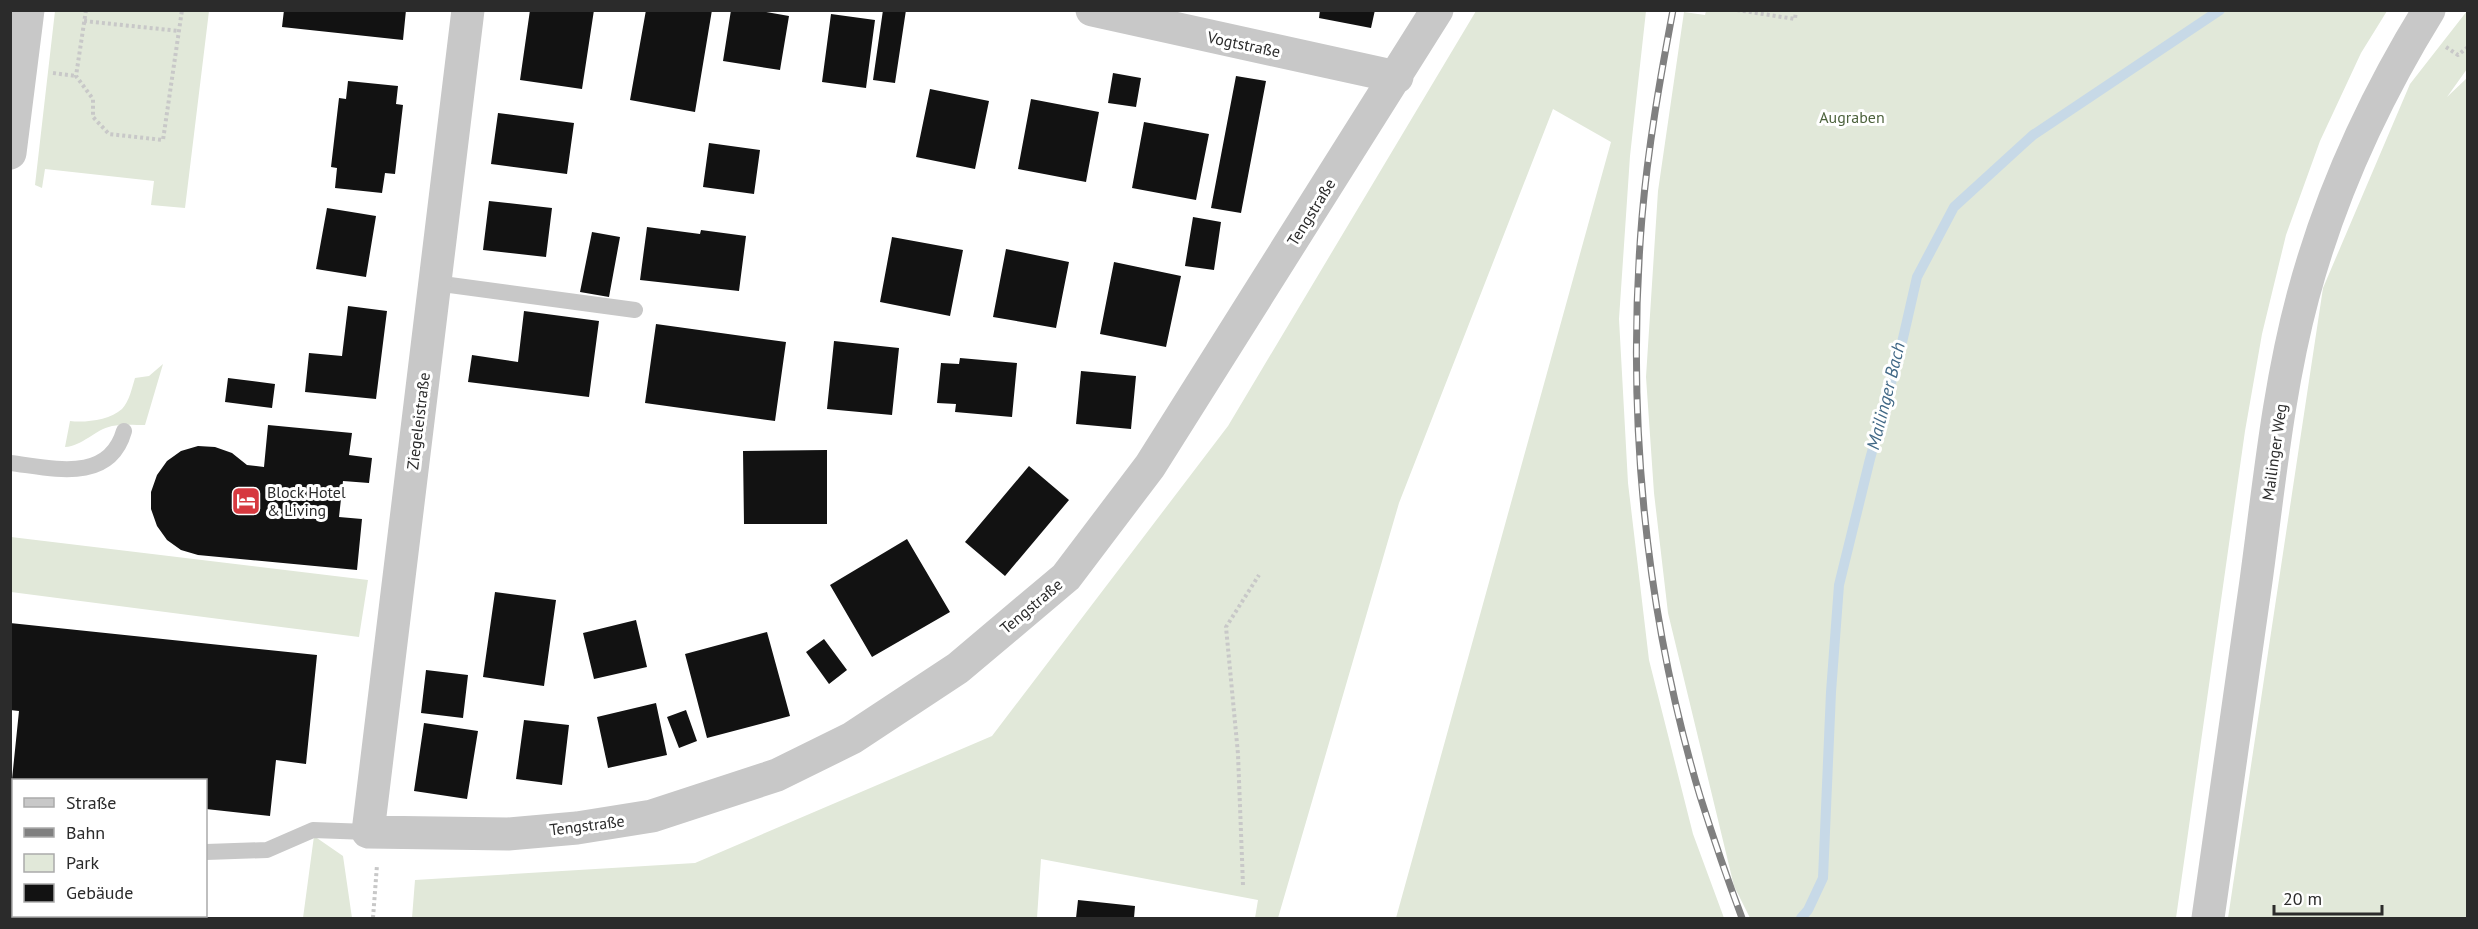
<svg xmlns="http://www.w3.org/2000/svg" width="2478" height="929" font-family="'PT Sans',sans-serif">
  <rect width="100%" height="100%" fill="#fff"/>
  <path fill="#e1e8d9" d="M55,11H209L185,208L151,205L154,181L45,169L42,188L35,185Z
    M1476,11H1646L1630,156L1619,319L1628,483L1649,660L1693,834L1724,918H1396L1611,142L1553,109L1399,503L1278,918H1255L1258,900L1041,859L1037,918H412L415,880L695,863L992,736L1228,426Z
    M1706,11H2387L2361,53L2320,141L2286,235L2262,334L2245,431L2176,918H1750L1734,886L1668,613L1654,493L1646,377L1658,191L1684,12L1705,15Z
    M2467,11V69L2447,97L2467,78V918H2228L2323,288L2410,84Z
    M163,364L145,425C135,425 122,424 112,426C94,430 83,446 65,447L70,421C85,423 110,420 122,409C129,402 132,388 135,378L149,376Z
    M11,537L368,580L359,637L11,592Z
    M314,836L343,856L352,918H303Z"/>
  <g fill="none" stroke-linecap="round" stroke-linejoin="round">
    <path stroke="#c7d9e7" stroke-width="10" d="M1801,918L1808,910L1823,878L1831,692L1839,585L1870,459L1901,347L1917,277L1954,207L2033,135L2220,10"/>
  </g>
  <path fill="#121212" d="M284,10H406L403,40L282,27Z
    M530,10H594L582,89L520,80Z
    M646,10H712L695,112L630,100Z
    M731,10H754L789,16L780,70L723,61Z
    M883,10H906L895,83L873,80Z
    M1320,10H1375L1371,28L1319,18Z
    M831,14L875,20L866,88L822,82Z
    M1113,73L1141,78L1136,107L1108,103Z
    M1236,76L1266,81L1241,213L1211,208Z
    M348,81L398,86L396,104L403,105L395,174L385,173L382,193L335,188L337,168L331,167L339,98L346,99Z
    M930,89L989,101L975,169L916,157Z
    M1031,99L1099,112L1086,182L1018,169Z
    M498,113L574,123L567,174L491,164Z
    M1144,122L1209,134L1196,200L1132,188Z
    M709,143L760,150L754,194L703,187Z
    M489,201L552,208L546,257L483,250Z
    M327,208L376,216L366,277L316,269Z
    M1193,217L1221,222L1214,270L1185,266Z
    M647,227L700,234L701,230L746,236L739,291L640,280Z
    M592,232L620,237L609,297L580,292Z
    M892,237L963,250L950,316L880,302Z
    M1006,249L1069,262L1056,328L993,317Z
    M1114,262L1181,276L1166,347L1100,334Z
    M348,306L387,311L376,399L305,392L309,353L342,356Z
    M524,311L599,321L589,397L468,382L472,355L518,362Z
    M656,324L786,342L775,421L645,403Z
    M834,341L899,348L892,415L827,409Z
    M960,358L1017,363L1012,417L955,412L956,404L937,403L941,363L959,364Z
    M1081,371L1136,376L1131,429L1076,424Z
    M228,378L275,384L272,408L225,402Z
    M268,425L352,433L349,455L372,458L369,483L343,481L339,517L362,519L357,570L198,555L181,550L167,540L157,526L151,509V492L157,475L167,461L181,451L198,446L215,447L232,453L247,465L264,467Z
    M827,450V524H744L743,451Z
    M1029,466L1069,500L1005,576L965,542Z
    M907,539L950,612L872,657L830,585Z
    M495,592L556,600L544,686L483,677Z
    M636,620L647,667L594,679L583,633Z
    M10,623L317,655L306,764L276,760L270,816L206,809V780H14V789H11L19,711L10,710Z
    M767,632L790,716L707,738L685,654Z
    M824,639L847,670L829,684L806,652Z
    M426,670L468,675L463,718L421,713Z
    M656,703L667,755L608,768L597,717Z
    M686,710L697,741L679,748L667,717Z
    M524,720L569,725L562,785L516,779Z
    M424,723L478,731L467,799L414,791Z
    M1078,900L1135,906L1134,918H1076Z"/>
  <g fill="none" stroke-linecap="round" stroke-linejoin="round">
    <path stroke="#c8c8c8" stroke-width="4" stroke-dasharray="3 3" stroke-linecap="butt" d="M86,10L76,76L93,99V117L109,134L163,140L182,10
      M1737,10L1795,19L1796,10
      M84,21L179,31
      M2446,47L2458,55L2468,47
      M53,73L76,76
      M1243,885L1238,754L1226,627L1259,575
      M373,918L377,865"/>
    <path stroke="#c8c8c8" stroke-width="16" d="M435,283L635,310
      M10,463C52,468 109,484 124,431
      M206,852L267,850L313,830L368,832
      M10,879H14"/>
    <path stroke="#c8c8c8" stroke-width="33" d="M468,10L368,832L508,834L577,828L652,816L777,775L852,738L958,668L1066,577L1150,466L1437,10
      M1092,10L1397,77
      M10,153L28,10
      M2208,918C2224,806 2240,693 2256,581C2269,486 2278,389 2303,296C2330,195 2374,99 2429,10"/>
    <g stroke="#808080" stroke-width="7">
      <path id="rail" d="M1673,10C1660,79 1648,147 1642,217C1626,411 1644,609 1700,796C1713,837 1727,878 1742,918"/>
    </g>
    <use href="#rail" stroke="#fff" stroke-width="4.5" stroke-dasharray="14" stroke-linecap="butt"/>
  </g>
  <defs>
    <g id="hotel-square" transform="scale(1.5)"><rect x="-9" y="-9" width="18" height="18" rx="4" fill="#d6393f" stroke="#fff"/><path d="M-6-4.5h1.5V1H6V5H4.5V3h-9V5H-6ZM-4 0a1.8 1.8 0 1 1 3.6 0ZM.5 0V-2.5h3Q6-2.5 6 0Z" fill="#fff"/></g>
  </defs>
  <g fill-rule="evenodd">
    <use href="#hotel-square" x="246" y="501"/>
  </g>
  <g text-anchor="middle" stroke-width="6" stroke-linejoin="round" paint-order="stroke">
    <g font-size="16" fill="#2b2b2b" stroke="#fff">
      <text transform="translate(1244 44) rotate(12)" y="6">Vogtstraße</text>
      <text transform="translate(1311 212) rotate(-58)" y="6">Tengstraße</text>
      <text transform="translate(418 421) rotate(-83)" y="6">Ziegeleistraße</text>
      <text transform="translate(2274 452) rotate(-82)" y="6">Mailinger Weg</text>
      <text transform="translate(1031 606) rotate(-40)" y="6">Tengstraße</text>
      <text transform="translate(587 825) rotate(-7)" y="6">Tengstraße</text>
    </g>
    <g font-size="16" fill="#4d633d" stroke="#fff">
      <text x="1852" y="123">Augraben</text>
    </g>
    <g font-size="16" fill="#2b2b2b" stroke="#fff" text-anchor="start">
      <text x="267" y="498">Block Hotel<tspan x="267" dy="18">&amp; Living</tspan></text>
    </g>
    <g font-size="18" font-style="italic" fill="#416886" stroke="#fff">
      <text transform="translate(1886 396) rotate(-76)" y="6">Mailinger Bach</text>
    </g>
  </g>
  <rect width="2478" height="929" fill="none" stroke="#2b2b2b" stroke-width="24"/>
  <rect x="12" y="779" width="195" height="138" fill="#ffffff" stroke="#aaaaaa" stroke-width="1.5"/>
  <rect x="24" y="798" width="30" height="9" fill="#c8c8c8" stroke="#aaaaaa" stroke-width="1.5"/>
  <text x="66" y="809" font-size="18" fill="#2b2b2b">Straße</text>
  <rect x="24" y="828" width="30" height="9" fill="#808080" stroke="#aaaaaa" stroke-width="1.5"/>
  <text x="66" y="839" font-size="18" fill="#2b2b2b">Bahn</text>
  <rect x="24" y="854" width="30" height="18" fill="#e1e8d9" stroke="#aaaaaa" stroke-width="1.5"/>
  <text x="66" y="869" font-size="18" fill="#2b2b2b">Park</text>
  <rect x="24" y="884" width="30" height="18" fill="#121212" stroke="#aaaaaa" stroke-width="1.5"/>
  <text x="66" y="899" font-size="18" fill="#2b2b2b">Gebäude</text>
  <path d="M2274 905v9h108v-9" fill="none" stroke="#2b2b2b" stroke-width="3"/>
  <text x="2283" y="905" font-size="18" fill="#2b2b2b" stroke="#ffffff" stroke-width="4.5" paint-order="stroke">20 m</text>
</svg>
